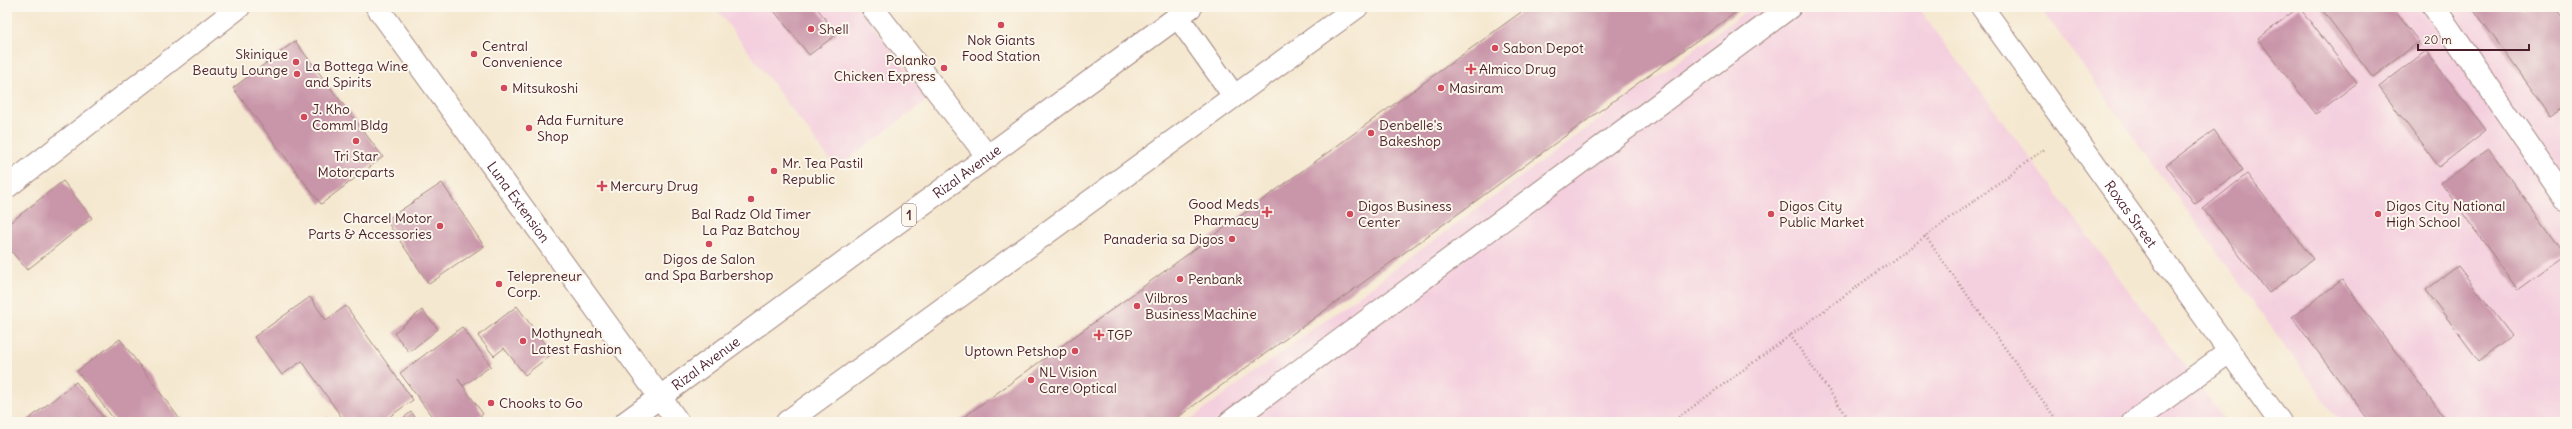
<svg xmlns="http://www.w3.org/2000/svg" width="2572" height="429" font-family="Delius,sans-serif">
  <rect width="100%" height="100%" fill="#fbf7ec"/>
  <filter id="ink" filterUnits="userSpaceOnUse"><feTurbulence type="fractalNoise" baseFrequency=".025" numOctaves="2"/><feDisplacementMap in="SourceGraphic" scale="8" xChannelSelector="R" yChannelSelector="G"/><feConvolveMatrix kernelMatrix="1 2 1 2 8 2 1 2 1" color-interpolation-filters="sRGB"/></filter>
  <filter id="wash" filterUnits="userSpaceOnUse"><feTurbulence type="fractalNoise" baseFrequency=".012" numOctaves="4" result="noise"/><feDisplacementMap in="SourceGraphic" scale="16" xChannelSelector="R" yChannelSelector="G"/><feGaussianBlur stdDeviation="0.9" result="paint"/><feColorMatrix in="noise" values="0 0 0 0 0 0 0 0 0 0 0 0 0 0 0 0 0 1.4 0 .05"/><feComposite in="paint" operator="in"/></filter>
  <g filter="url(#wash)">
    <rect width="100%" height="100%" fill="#f5e8d0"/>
    <path fill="#f4cfde" d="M715,7H859L929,99L836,168Z
      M1752,7H1918L2226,422H1187Z
      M2040,7H2565V422H2340Z"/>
    <g id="blocks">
      <path fill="#c995a9" d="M771,7H816L837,34L809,55Z
        M1528,7H1743L1171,422H957Z
        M2299,7L2357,83L2316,114L2258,39Z
        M2320,7H2392L2419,42L2373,77Z
        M2472,7H2556L2565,20V107L2551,116Z
        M295,41L383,157L321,204L233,88Z
        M2426,51L2486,130L2439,167L2379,87Z
        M2214,130L2243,170L2195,204L2166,165Z
        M2489,149L2565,256L2518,290L2441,183Z
        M2247,174L2313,259L2269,293L2203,209Z
        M63,181L92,218L27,270L7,246V225Z
        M442,183L484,246L429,284L386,220Z
        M2458,266L2512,336L2479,361L2426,290Z
        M2342,280L2448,422H2370L2292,317Z
        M310,297L326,320L346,306L413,400L382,422H345L302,361L282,375L254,337Z
        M517,306L552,354L525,375L504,348L494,356L478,336Z
        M422,310L438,329L409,352L394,333Z
        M462,327L491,366L463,386L458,379L483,414L472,422H436L400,373Z
        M120,339L182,422H116L77,371Z
        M76,382L107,422H25Z
        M411,412L419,422H398Z
        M327,417L331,422H321Z"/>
    </g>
  </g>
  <g filter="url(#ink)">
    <use href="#blocks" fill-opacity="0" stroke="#a0847e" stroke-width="1"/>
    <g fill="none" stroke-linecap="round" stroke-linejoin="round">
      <g stroke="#a0847e" stroke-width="24">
        <g id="minor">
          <path id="s1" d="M377,7L678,422"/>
          <path d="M872,7L988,157"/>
          <path id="s2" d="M1982,7L2280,422"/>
          <path d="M2434,7L2565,198"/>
          <path d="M1178,17L1234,96"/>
          <path d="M7,187L239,7"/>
          <path d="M787,422L1357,7"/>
          <path d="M1230,422L1790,7"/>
          <path d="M2133,422L2229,352"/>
        </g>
      </g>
      <g stroke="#a0847e" stroke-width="24">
        <g id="major">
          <path id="s3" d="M626,422L1191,7"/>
        </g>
      </g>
      <path stroke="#a0847e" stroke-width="2.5" stroke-dasharray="1 3" stroke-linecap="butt" d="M1925,236L2058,422
        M1790,335L1851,422
        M1672,422L2046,148"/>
      <use href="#minor" stroke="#fff" stroke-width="22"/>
      <use href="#major" stroke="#fff" stroke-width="22"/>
    </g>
  </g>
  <g fill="#d1495b" stroke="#fbf7ec" stroke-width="1.5">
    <circle cx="1001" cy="25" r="4"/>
    <circle cx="811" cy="29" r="4"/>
    <circle cx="1495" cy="48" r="4"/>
    <circle cx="474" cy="54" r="4"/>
    <circle cx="296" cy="62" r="4"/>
    <circle cx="944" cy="68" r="4"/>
    <path d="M1469 63h4v4h4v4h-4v4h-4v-4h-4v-4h4z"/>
    <circle cx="297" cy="74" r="4"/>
    <circle cx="504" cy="88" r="4"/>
    <circle cx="1441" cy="88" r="4"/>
    <circle cx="304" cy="117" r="4"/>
    <circle cx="529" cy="128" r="4"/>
    <circle cx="1371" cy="133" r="4"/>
    <circle cx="356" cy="141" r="4"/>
    <circle cx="774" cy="171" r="4"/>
    <path d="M600 180h4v4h4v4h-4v4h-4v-4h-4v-4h4z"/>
    <circle cx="751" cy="199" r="4"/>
    <path d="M1265 206h4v4h4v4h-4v4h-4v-4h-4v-4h4z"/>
    <circle cx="1350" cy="214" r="4"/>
    <circle cx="1771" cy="214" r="4"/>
    <circle cx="2378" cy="214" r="4"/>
    <circle cx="440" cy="226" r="4"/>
    <circle cx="1232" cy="239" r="4"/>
    <circle cx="709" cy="244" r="4"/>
    <circle cx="1180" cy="279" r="4"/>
    <circle cx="499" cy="284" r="4"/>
    <circle cx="1137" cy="306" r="4"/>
    <path d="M1097 329h4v4h4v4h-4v4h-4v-4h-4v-4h4z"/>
    <circle cx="523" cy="341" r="4"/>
    <circle cx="1075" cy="351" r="4"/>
    <circle cx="1031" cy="380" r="4"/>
    <circle cx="491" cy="403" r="4"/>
  </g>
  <g text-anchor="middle" stroke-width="4" stroke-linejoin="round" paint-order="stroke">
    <rect fill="#fbf7ec" stroke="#7f6065" stroke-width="1" x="902" y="204" width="14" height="22" rx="3"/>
    <g font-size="13" font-weight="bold" fill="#4a1f2b">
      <text x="909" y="220">1</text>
    </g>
    <g font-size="14" fill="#4a1f2b" stroke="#fbf7ec" text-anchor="start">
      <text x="819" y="34">Shell</text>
      <text x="1001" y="45" text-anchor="middle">Nok Giants<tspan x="1001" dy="16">Food Station</tspan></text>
      <text x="482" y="51">Central<tspan x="482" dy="16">Convenience</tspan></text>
      <text x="1503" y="53">Sabon Depot</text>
      <text x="288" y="59" text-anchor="end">Skinique<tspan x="288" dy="16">Beauty Lounge</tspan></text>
      <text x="936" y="65" text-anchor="end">Polanko<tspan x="936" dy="16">Chicken Express</tspan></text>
      <text x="305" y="71">La Bottega Wine<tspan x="305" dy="16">and Spirits</tspan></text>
      <text x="1479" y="74">Almico Drug</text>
      <text x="512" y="93">Mitsukoshi</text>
      <text x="1449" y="93">Masiram</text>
      <text x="312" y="114">J. Kho<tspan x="312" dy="16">Comml Bldg</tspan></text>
      <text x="537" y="125">Ada Furniture<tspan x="537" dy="16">Shop</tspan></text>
      <text x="1379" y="130">Denbelle's<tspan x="1379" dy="16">Bakeshop</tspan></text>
      <text x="356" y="161" text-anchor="middle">Tri Star<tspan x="356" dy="16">Motorcparts</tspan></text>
      <text x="782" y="168">Mr. Tea Pastil<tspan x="782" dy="16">Republic</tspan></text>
      <text x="610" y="191">Mercury Drug</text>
      <text x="1259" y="209" text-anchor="end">Good Meds<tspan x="1259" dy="16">Pharmacy</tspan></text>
      <text x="1358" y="211">Digos Business<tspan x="1358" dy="16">Center</tspan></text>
      <text x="1779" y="211">Digos City<tspan x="1779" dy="16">Public Market</tspan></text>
      <text x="2386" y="211">Digos City National<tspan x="2386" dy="16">High School</tspan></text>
      <text x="751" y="219" text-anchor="middle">Bal Radz Old Timer<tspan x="751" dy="16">La Paz Batchoy</tspan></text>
      <text x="432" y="223" text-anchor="end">Charcel Motor<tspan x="432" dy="16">Parts &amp; Accessories</tspan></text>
      <text x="1224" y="244" text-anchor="end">Panaderia sa Digos</text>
      <text x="709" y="264" text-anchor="middle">Digos de Salon<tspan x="709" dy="16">and Spa Barbershop</tspan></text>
      <text x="507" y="281">Telepreneur<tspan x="507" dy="16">Corp.</tspan></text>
      <text x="1188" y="284">Penbank</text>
      <text x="1145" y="303">Vilbros<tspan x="1145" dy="16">Business Machine</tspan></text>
      <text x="531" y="338">Mothyneah<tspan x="531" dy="16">Latest Fashion</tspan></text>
      <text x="1107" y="340">TGP</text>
      <text x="1067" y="356" text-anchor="end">Uptown Petshop</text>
      <text x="1039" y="377">NL Vision<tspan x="1039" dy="16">Care Optical</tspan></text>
      <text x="499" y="408">Chooks to Go</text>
    </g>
    <g font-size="14" fill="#4a1f2b" stroke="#fbf7ec">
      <text dy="5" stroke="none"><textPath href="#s3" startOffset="423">Rizal Avenue</textPath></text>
      <text dy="5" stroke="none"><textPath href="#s1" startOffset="241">Luna Extension</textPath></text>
      <text dy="5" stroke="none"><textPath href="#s2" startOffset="255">Roxas Street</textPath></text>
      <text dy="5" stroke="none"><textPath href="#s3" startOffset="99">Rizal Avenue</textPath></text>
    </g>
  </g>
  <rect width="2572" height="429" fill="none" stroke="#fbf7ec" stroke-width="24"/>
  <path d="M2418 44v6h111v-6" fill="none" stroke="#4a1f2b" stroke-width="2"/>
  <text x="2424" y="44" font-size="12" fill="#4a1f2b" stroke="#fbf7ec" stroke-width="3" paint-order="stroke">20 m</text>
</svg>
